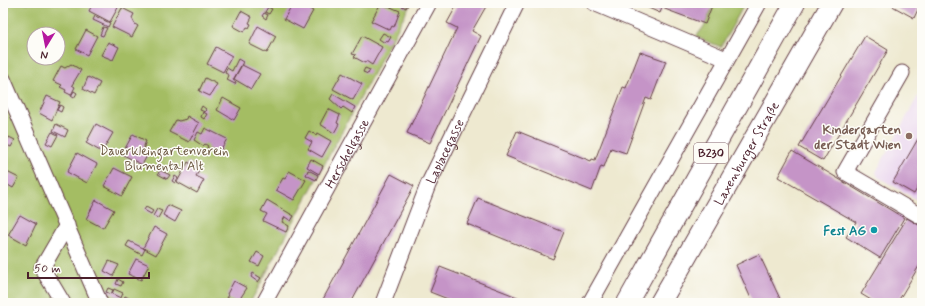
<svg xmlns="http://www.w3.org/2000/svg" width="925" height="306" font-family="Mynerve,sans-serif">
  <rect width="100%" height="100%" fill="#fdfcf7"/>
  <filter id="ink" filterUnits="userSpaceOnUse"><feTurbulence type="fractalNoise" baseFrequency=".025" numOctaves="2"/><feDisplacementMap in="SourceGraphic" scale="8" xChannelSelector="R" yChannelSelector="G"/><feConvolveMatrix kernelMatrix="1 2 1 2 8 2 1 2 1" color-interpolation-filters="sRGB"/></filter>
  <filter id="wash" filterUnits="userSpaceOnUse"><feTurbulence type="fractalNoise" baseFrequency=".012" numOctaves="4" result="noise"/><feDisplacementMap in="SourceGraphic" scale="16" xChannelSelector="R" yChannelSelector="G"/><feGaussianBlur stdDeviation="0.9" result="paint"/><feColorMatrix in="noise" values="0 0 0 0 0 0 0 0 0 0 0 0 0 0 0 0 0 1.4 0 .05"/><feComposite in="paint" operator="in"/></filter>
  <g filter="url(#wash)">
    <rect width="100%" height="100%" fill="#eee9d0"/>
    <path fill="#e8d2ee" d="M922,89V203L878,177L876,172Z"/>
    <path fill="#a4bd64" stroke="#776e48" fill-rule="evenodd" d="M3,3H411L250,303H3ZM34,34H58V58H34Z
      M714,3H745L721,47L696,37L705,25Z"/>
    <g id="blocks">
      <path fill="#c594c7" d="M93,3H119L120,4L110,22L89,11Z
        M293,3H299L313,11L303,29L284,19Z
        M381,3L400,11L394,27L392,26L390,30L371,21Z
        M403,3H409L406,8L402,6Z
        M458,3H488L472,31L481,36L430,143L407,133L457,28L447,23Z
        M637,3H713L705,24L662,8L660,13Z
        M887,3H921L914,18Z
        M268,7L272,9L269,14L265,12Z
        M122,8L134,14L132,18L135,24L138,26L132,37L112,27Z
        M241,11L252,17L249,23L251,24L249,28L247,27L244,32L233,26Z
        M264,13L268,15L266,19L262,16Z
        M95,16L110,23L108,27L93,20Z
        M258,26L276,36L267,53L249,44Z
        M103,27L107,28L103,36L100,35Z
        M86,30L97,36L87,55L76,49Z
        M383,33L391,37L388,42L386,41L385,43L379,39Z
        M362,36L382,47L372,65L366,61L365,63L354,57L356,55L352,54Z
        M865,36L888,50L823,161L799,147Z
        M108,42L119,47L113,60L101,55Z
        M216,47L232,56L223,72L207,64Z
        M640,52L666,61L651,100L646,98L626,153L611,148L604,167L601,166L592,191L506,156L517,131L591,161L592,159L595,160L623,87L626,88Z
        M238,59L243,62L233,80L236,82L235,84L227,80L229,75L225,73L227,68L232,71Z
        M71,64L81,70L72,85L75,87L71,95L65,92L66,90L60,87L62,85L53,81L61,66L65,68Z
        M242,65L260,74L251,89L234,79Z
        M365,68L370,70L368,74L363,72Z
        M342,73L362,84L353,100L333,89Z
        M88,77L100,83L94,95L83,89Z
        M205,78L217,84L210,96L199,91Z
        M74,91L77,93L74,98L71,96Z
        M333,94L355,107L352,113L343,107L341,109L330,99Z
        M47,96L60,102L52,120L39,113Z
        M223,98L241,108L234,120L217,110Z
        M60,105L63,107L61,112L57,110Z
        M202,106L206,109L205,112L200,110Z
        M328,109L340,115L337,123L339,124L334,133L320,124Z
        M203,112L207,114L204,119L201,117Z
        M187,116L199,123L189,142L169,132L176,120L179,121L186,119Z
        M56,124L68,130L65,137L53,131Z
        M96,124L113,133L102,152L86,143Z
        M205,128L227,139L218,154L207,148L208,146L205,144L203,146L194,140L198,132L202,134Z
        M309,131L316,135L317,133L331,141L322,157L308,149L312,142L305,138Z
        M52,132L58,135L52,146L46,143Z
        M922,132V180L914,194L893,182Z
        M133,134L146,141L144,146L145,149L149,152L142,165L122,154Z
        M9,137L15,140L11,147L5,144Z
        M792,151L904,218L880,258L846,237L856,222L778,177Z
        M77,153L97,164L87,183L67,172Z
        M311,159L323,166L319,174L307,167Z
        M188,162L200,169L196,176L204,180L197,193L177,182Z
        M114,168L132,177L122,196L104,186Z
        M160,170L170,175L167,179L158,174Z
        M308,170L318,175L316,180L306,175Z
        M289,171L306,180L294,200L276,190L283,178L285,179Z
        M7,172L19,178L13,188L3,182Z
        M391,174L414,186L351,303H321Z
        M175,176L178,178L175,183L172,181Z
        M478,198L564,232L553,259L467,224Z
        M96,200L114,210L103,228L86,219Z
        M267,200L294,216L291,221L285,217L282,222L289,226L286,232L263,221L267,214L261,211Z
        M168,205L181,211L175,222L163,215Z
        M146,207L153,211L151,214L144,210Z
        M157,209L162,211L158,218L153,216Z
        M20,215L36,224L26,245L8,235Z
        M907,218L922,227V261L897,303H876L861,294Z
        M154,227L167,234L156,255L143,248Z
        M129,241L145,249L142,255L126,246Z
        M257,252L264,256L259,266L251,262Z
        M759,254L782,303H753L736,265Z
        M136,259L149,265L141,280L128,274Z
        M109,261L119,265L113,276L104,271Z
        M440,267L525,300L524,303H458L430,292Z
        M253,273L261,278L258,282L251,277Z
        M118,279L123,282L121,286L116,284Z
        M234,281L247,288L237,303L227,298L229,295L227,294Z
        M108,288L113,290L111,294L106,292Z
        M114,289L123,293L121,298L112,294Z
        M125,296L138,303H122Z"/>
    </g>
  </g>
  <g filter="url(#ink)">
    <use href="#blocks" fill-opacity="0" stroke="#633d44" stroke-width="1"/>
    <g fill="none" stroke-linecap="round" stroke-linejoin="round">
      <g stroke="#633d44" stroke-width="17">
        <g id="minor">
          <path d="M594,3L726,59"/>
          <path d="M902,73L845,172L922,217"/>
          <path d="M3,79L100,303"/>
          <path d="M63,303L42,268L67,225"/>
          <path id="s1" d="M264,303L429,3"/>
          <path id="s2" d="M383,303L428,185L517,3"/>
          <path d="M590,303L759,3"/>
        </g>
      </g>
      <g stroke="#633d44" stroke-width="22">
        <g id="major">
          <path d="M627,303L795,3"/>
          <path id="s3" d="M660,303L832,3"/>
        </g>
      </g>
      <use href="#minor" stroke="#fff" stroke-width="15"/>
      <use href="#major" stroke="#fff" stroke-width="20"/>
    </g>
  </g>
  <circle fill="#8d6e63" stroke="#fdfcf7" stroke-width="1.5" cx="909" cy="136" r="4"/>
  <circle fill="#0f9aa8" stroke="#fdfcf7" stroke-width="1.5" cx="874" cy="230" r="4"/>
  <g text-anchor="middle" stroke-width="3" stroke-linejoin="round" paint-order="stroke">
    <rect fill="#fdfcf7" stroke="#806168" stroke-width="1" x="694" y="143" width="34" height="20" rx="3"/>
    <g font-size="12" font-weight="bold" fill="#4a1f2b">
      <text x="711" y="157">B230</text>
    </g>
    <g font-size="13" font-weight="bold" fill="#785e54" stroke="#fdfcf7" text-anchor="end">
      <text x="901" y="134">Kindergarten<tspan x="901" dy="15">der Stadt Wien</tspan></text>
    </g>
    <g font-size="13" fill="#6a563f" stroke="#fdfcf7">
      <text x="164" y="155">Dauerkleingartenverein<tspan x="164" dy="15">Blumental Alt</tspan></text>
    </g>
    <g font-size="13" fill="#4a1f2b" stroke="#fdfcf7">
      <text dy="5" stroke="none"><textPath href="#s2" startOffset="164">Laplacegasse</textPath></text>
      <text dy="5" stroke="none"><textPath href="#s1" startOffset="171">Herschelgasse</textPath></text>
      <text dy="5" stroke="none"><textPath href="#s3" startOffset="173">Laxenburger Straße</textPath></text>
    </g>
    <g font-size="13" font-weight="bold" fill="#0d838f" stroke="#fdfcf7" text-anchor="end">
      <text x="866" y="235">Fest AG</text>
    </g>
  </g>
  <rect width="925" height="306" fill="none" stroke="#fdfcf7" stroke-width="16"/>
  <g transform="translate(46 46) rotate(190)"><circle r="19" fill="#fdfcf7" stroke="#b5a4a5"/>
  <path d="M0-3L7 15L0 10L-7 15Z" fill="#b5179e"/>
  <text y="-6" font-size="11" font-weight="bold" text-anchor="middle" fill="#4a1f2b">N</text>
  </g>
  <path d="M28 272v6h121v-6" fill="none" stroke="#4a1f2b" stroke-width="2"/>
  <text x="34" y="272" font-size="12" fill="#4a1f2b" stroke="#fdfcf7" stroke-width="3" paint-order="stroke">50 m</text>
</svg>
